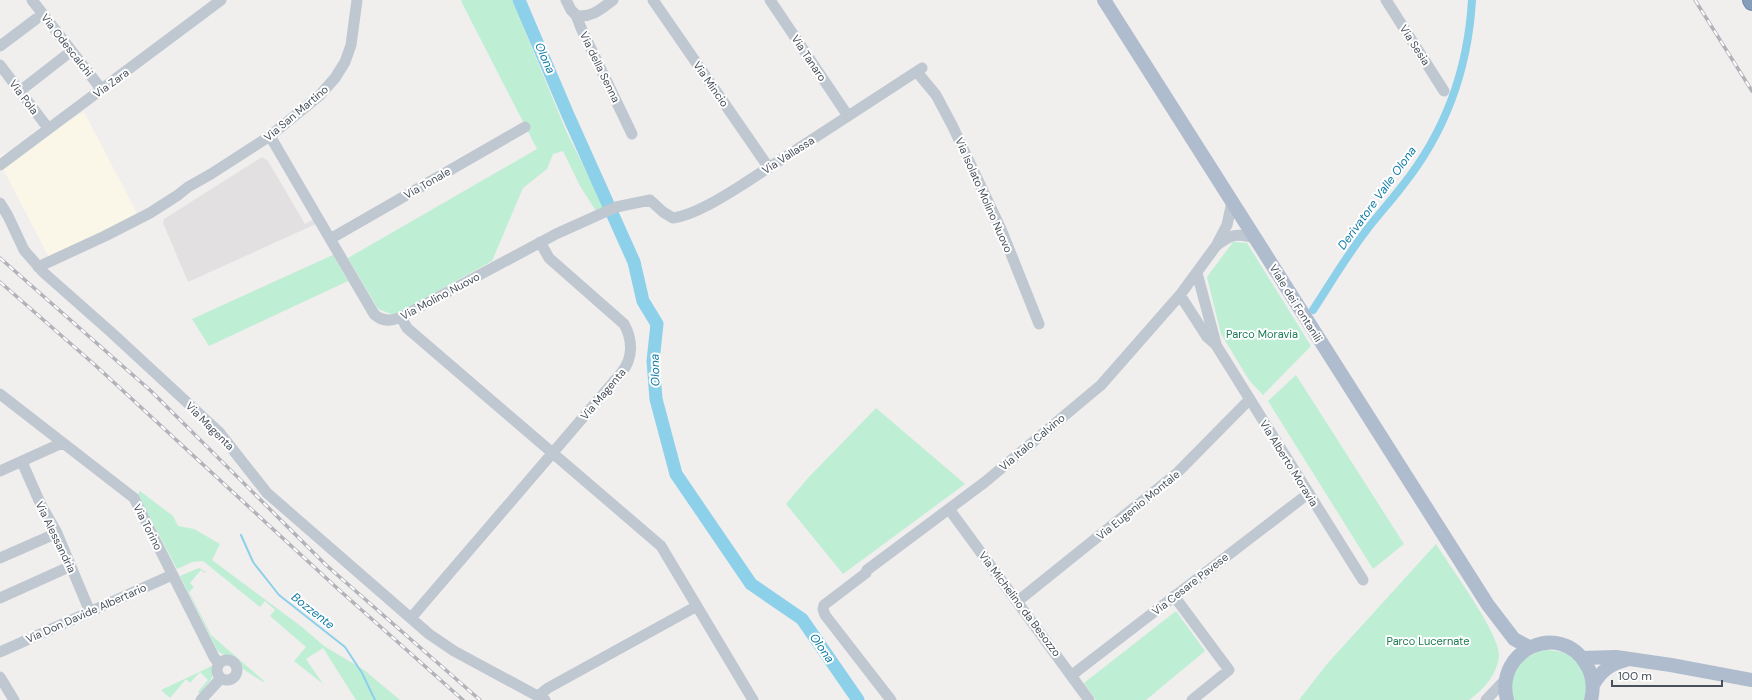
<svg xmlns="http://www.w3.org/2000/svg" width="1752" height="700" font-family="'DM Sans',sans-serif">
  <rect width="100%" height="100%" fill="#f1eeee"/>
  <path fill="#fbf7e8" d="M84,112L139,217L52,263L0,163V156Z"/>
  <path fill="#e2e0e0" d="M262,157L268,161L305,224L314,219L316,224L188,282L163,223L164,219Z"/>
  <path fill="#beeed4" d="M463,0H512L567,133L604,207L596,211L580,186L563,151L553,154L547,169L523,188L492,261L394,315L378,309L348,258L537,149L461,1Z
    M1233,242L1247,243L1311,346L1263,395L1249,380L1221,334L1207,277Z
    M333,255L348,281L209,346L192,319Z
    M1296,375L1404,544L1373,569L1268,401Z
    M876,408L965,484L843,574L786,504L808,478Z
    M140,491L173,516L178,526L194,529L220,544L212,560L302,627L324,646L364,670L400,700H356L323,648L306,659L323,684L294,661L306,647L270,616L275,610L265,601L260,607L203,561L192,562L177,569L138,494Z
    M1436,544C1450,567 1499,632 1499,655C1498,674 1483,690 1469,700H1299L1327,664Z
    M199,568L206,572L205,573L201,570L190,583L194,587L189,592L211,635L264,681L263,682L243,669L234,657L222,654L217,650L180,576Z
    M1176,611L1205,651L1146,700H1096L1084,683Z
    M1541,650C1564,650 1581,655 1586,681C1587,686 1585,694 1584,700H1513L1511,681L1521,661Z
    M212,666V678L200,694L198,692L208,680L200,672L190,683L186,679L170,698L161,690Z"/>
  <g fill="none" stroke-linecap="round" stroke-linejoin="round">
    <path stroke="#8cd0ea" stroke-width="2" d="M241,535L253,562L279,595L345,647L362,673L375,700"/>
    <path stroke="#8cd0ea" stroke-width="8" d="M1313,310C1330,284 1346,257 1365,232C1377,216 1391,201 1403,185C1446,131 1468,68 1472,0"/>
    <path stroke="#8cd0ea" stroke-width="13" d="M519,0L568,115L634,262L643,301L657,324L653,361L656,399L676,474L751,584L802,619L858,700"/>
    <g stroke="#7288a8" stroke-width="18">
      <path id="highway" d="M1751,0L1752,2"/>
    </g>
    <path stroke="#bfc8d0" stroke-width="11" d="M32,0L102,90
      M566,0L571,10L576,15L581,28L632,134
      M653,0L769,168
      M770,0L848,116
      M1386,0L1444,91
      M576,15C591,19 602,8 613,0
      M0,46L36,19
      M0,65L48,128
      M917,72L936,95L952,125L1001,229L1039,324
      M20,91L65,56
      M270,136L374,314C382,322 392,321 401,317L556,234L616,207L650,200L663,212L673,218C695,215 726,195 745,183L922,68
      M0,165L221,0
      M1232,202L1227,225L1216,246C1231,234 1237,233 1255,238
      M0,203L8,216L24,250L43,272L112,333L219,432L267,493L429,634L454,651L545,700
      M330,239L525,127
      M38,267L105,236L150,213L178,195L188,187L211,174L270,136L319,96L335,78L345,62L351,45L357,0
      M1197,273L1216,344
      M1180,295L1207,337L1216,345L1363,580
      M401,317L407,328L661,546L753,700
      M0,394L134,498L214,657L219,664
      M22,462L41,505L57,533L90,612
      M0,471L62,443
      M949,509L1089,700
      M0,558L57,533
      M1174,596L1229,670L1192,700
      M0,598L71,566
      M1018,601L1176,474L1250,399
      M411,618L622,372C633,358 633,340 624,324L549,258L540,242
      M0,652L172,575
      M217 670a10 10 0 1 1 20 0a10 10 0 1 1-20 0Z
      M1072,675L1309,493
      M0,677L14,700
      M538,696L548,688L697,606
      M201,700L221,678
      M891,700L825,615L823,609L824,605L866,573L867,570L985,482L1101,385L1180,295L1216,246
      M1486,700L1505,680"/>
    <path stroke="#afbccd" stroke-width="14" d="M1104,0L1488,605L1514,639L1529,647
      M1582,658L1616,657L1671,665L1752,680
      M1593,685C1601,671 1610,664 1626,660
      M1507,700C1494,650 1560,620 1586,664C1593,675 1594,688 1591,700"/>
    <use href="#highway" stroke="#879dbc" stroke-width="16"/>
    <g stroke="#b1b3b9" stroke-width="3.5">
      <path id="rail" d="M1695,0L1752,91
        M0,258L151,391L326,565L480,700
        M0,282L95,365L338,589L463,700"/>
    </g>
    <use href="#rail" stroke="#fff" stroke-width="2" stroke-dasharray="6" stroke-linecap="butt"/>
  </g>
  <g text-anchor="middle" stroke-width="4" stroke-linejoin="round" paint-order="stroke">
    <g font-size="11" fill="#47505b" stroke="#fff">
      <text transform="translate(67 45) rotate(52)" y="4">Via Odescalchi</text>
      <text transform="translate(1415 45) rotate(57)" y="4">Via Sesia</text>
      <text transform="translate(809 58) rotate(56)" y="4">Via Tanaro</text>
      <text transform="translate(600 67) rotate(64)" y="4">Via della Senna</text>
      <text transform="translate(111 83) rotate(-36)" y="4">Via Zara</text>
      <text transform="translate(711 84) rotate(55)" y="4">Via Mincio</text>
      <text transform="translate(24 97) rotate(53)" y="4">Via Pola</text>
      <text transform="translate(296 113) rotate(-40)" y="4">Via San Martino</text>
      <text transform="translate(788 155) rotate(-33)" y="4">Via Vallassa</text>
      <text transform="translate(427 183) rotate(-30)" y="4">Via Tonale</text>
      <text transform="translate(984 195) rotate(66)" y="4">Via Isolato Molino Nuovo</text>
      <text transform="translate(440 296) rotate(-28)" y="4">Via Molino Nuovo</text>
      <text transform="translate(1296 303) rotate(58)" y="4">Viale dei Fontanili</text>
      <text transform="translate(603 394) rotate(-50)" y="4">Via Magenta</text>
      <text transform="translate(210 426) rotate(45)" y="4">Via Magenta</text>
      <text transform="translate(1032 442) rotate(-40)" y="4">Via Italo Calvino</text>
      <text transform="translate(1289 463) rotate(58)" y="4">Via Alberto Moravia</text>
      <text transform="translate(1138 505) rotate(-39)" y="4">Via Eugenio Montale</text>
      <text transform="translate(148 527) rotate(63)" y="4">Via Torino</text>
      <text transform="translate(56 537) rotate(64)" y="4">Via Alessandria</text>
      <text transform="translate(1190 584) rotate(-38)" y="4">Via Cesare Pavese</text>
      <text transform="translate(1020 604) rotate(53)" y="4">Via Michelino da Besozzo</text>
      <text transform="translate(86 613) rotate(-24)" y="4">Via Don Davide Albertario</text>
    </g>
    <g font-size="11" fill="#197b51" stroke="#fff">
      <text x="1262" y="338">Parco Moravia</text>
      <text x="1428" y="645">Parco Lucernate</text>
    </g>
    <g font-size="12" font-style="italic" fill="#107ca6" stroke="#fff">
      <text transform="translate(545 58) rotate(66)" y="4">Olona</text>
      <text transform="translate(1377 198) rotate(-54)" y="4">Derivatore Valle Olona</text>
      <text transform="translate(655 370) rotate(-92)" y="4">Olona</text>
      <text transform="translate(313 611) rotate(38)" y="4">Bozzente</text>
      <text transform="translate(822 648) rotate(55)" y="4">Olona</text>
    </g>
  </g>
  <path d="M1612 680v6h110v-6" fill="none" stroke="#47505b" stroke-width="2"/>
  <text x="1618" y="680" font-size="12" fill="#47505b" stroke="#ffffff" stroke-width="3" paint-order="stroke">100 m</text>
</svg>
